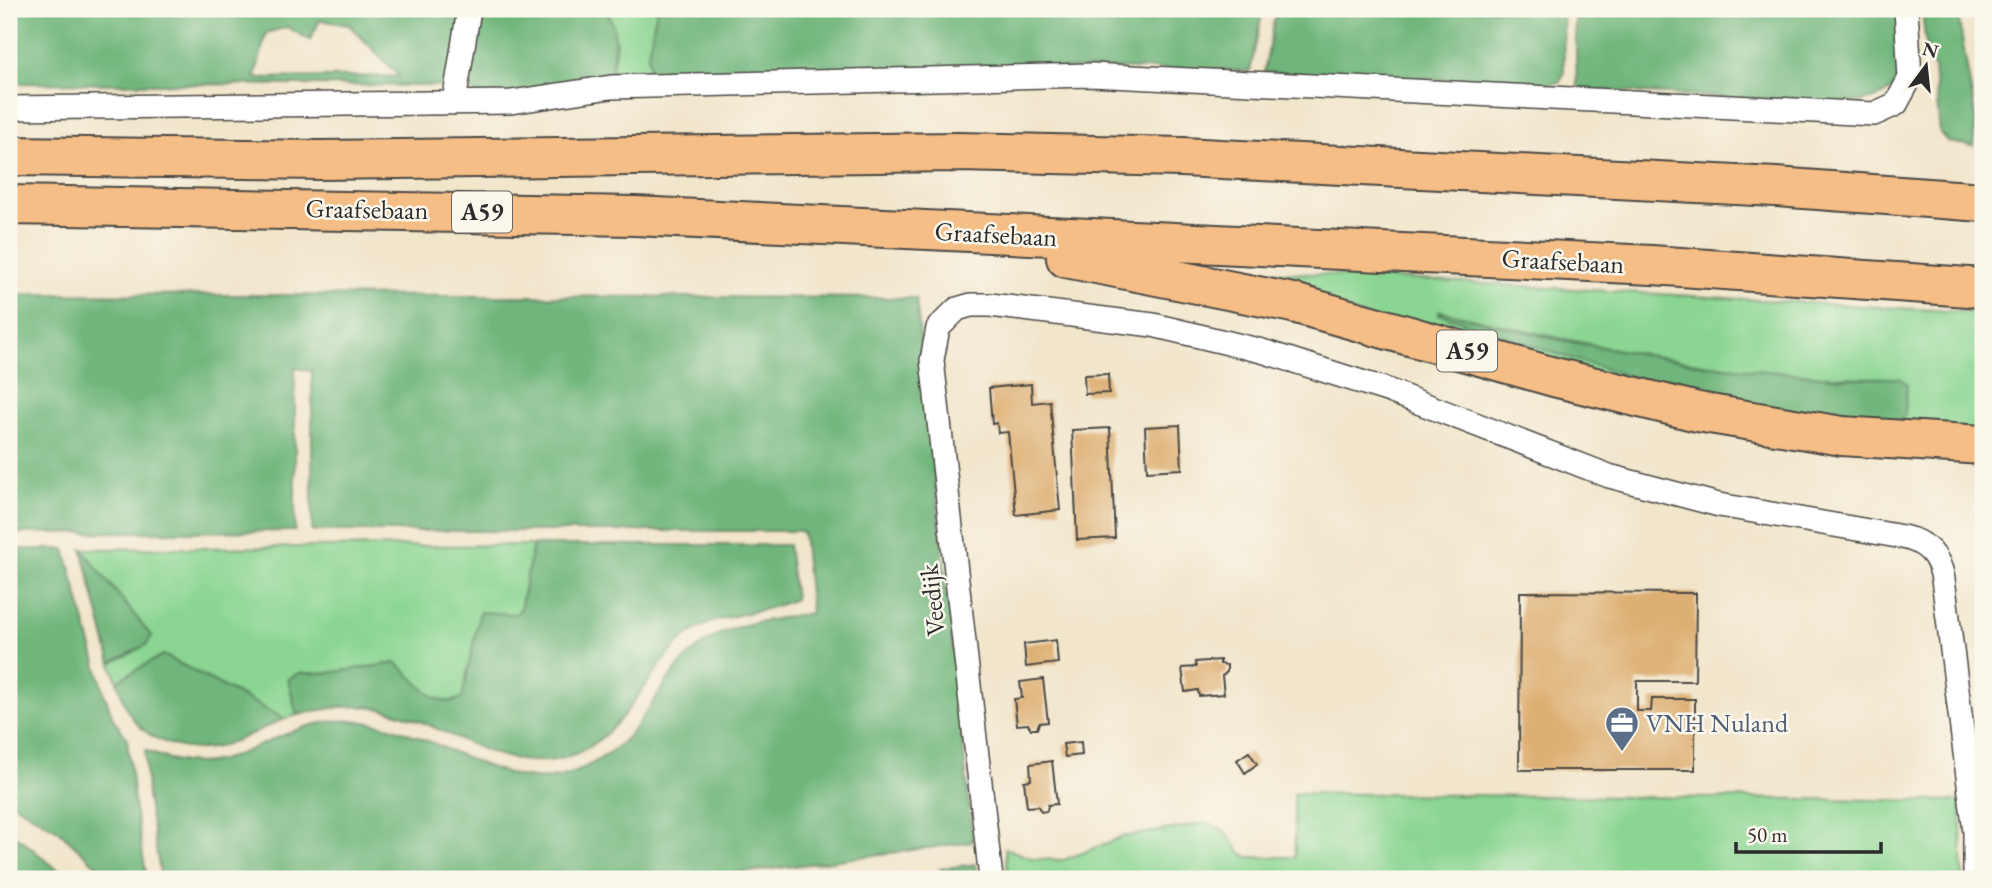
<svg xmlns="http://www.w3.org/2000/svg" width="1992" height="888" font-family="'EB Garamond',serif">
  <rect width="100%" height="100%" fill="#fbf7ec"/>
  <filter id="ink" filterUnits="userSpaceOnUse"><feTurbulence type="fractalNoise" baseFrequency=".0143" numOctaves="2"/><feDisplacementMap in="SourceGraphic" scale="14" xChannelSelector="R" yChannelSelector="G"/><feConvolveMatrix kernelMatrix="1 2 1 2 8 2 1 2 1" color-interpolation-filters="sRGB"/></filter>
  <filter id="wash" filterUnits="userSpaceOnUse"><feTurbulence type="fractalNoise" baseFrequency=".00686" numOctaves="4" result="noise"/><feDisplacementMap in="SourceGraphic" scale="28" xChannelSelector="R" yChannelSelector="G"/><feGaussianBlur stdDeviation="1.57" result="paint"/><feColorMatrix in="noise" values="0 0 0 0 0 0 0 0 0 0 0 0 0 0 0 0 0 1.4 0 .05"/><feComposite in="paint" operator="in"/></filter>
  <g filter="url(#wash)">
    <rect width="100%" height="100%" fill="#f1e5ca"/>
    <path fill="#8ad592" stroke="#5a805e" stroke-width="2" fill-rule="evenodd" d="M605,9H657L648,54L650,77L610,81L616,43Z
      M1163,265L1983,313V398L1976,434L1699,399ZM1440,311C1591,347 1743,379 1899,378L1699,394Z
      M533,545L520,610L462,698C433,713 415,675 396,663L328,673H299L288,679L297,715L285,719L163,655L117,681L111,663L134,652L152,637L82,549Z
      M1294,793L1960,801L1963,879H1008L1005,848L1034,859L1064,860L1122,837L1208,823L1225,831L1241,853L1248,857H1295Z"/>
    <path fill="#6fb67c" stroke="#4d7054" stroke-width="2" fill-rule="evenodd" d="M9,9H464L450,86L9,83ZM320,20L349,25L399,76L255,78L266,33L287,27L310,40Z
      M481,9H605C622,33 612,53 610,81L479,97L468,87Z
      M657,9H1263L1250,71C1050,66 850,69 650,77L648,54Z
      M1276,9H1563L1564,73L1560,82L1546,84L1264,72Z
      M1575,9H1898C1903,72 1916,97 1841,104L1577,89Z
      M1922,9H1957L1976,120L1973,146L1948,142L1940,133L1934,68L1927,58Z
      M9,294L916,298L973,842L696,879H161L147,796L145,750C222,787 256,734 327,722C418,707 498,804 575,772C598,762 624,745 638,724C661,692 677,658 714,637C742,621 780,619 811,613L803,533L799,531H312V371L295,368V531L9,533Z
      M1439,311L1561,340L1705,365L1842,378H1899L1907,384L1905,414L1899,422C1833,416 1764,409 1699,394C1611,374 1525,343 1439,314Z
      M533,545H788L795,599C759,616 711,612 681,641C638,684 616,755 547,761C486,766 435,717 376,708C349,704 323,709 297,715L288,679L299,673H328L396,663C415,675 433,713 462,698L480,612L516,614L520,610Z
      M9,549H65L105,696L114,720L127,738L135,809L147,879H111L59,831L9,801Z
      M82,549L152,637L146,645L111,663Z
      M163,655L285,719C264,726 245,739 224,745C192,755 151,745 131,716C124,706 121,692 117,681Z
      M9,833L24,842L69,879H9Z
      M975,864L977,879H941L940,869Z"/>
    <g id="blocks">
      <path fill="#ddaf72" d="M1108,374L1109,393L1085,394L1084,375Z
        M1031,384L1032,403L1050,401L1060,510L1016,515L1008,432L998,433L997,423L992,424L989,388Z
        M1180,425L1182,469L1147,471L1145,427Z
        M1110,428L1115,538L1077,540L1072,430Z
        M1520,592L1696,593L1695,681H1637V711H1651L1652,699H1695V770H1519Z
        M1056,640L1058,663L1026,667L1024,644Z
        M1220,660V664L1227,665V672L1222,676L1224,694L1199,696L1198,690L1185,692L1182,668L1196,667L1195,662Z
        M1043,679L1048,722L1039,723L1037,729H1031L1028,724L1017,725L1014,699L1022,698L1020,682Z
        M1081,742L1082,755L1065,757L1063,744Z
        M1249,752L1257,764L1245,773L1237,760Z
        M1052,761L1057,804L1048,805L1047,811L1041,812L1038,806L1027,807L1024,781L1031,780L1030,764Z"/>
    </g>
  </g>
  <g filter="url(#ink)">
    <use href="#blocks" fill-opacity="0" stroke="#494743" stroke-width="2"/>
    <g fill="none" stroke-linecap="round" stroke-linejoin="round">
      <g stroke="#494743" stroke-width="26">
        <path id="minor" d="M454,103L469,9
          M9,108L511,102L611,87L1091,75L1874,114L1896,104L1910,78L1906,9
          M991,879L932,360L938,328L957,309L971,305H990L1153,325L1262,351L1387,390L1609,476L1719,505L1903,537C1926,542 1939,555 1943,579L1975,832V879"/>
      </g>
      <g stroke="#494743" stroke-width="42">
        <path id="motorway" d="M9,156L321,160L958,152L1182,157L1776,187L1983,202
          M9,205L635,216L1652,265L1983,288
          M1066,258L1293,303L1554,377L1698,412L1842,436L1983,445"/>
      </g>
      <use href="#minor" stroke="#fff" stroke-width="23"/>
      <use href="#motorway" stroke="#f6be87" stroke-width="38"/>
    </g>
  </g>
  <defs>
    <g id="office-pin" transform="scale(1.75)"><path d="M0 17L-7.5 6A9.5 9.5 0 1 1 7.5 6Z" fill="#5c6f8a" stroke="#fbf7ec"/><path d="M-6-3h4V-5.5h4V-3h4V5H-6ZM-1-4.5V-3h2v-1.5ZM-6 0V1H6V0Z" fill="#fff"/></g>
  </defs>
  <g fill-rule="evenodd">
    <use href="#office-pin" x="1622" y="723"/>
  </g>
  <g text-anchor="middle" stroke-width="5" stroke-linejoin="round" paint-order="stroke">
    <g fill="#fbf7ec" stroke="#696865" stroke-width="2">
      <rect x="452" y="191.5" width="60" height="41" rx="5"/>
      <rect x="1437" y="330.5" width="60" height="41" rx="5"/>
    </g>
    <g font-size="24" font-weight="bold" fill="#2b2b2b">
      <text x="482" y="220">A59</text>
      <text x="1467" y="359">A59</text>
    </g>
    <g font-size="26" fill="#2b2b2b" stroke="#fbf7ec">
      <text transform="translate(367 209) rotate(1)" y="9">Graafsebaan</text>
      <text transform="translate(996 234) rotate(3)" y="9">Graafsebaan</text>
      <text transform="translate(1563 261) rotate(3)" y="9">Graafsebaan</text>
      <text transform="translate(932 600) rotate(-96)" y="9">Veedijk</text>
    </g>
    <g font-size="26" fill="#4e5e75" stroke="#fbf7ec" text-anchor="start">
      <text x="1646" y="732">VNH Nuland</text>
    </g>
  </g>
  <rect width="1992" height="888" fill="none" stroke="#fbf7ec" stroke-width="35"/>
  <g transform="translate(1926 66) rotate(15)" stroke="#fbf7ec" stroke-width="5" paint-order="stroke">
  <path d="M0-5L12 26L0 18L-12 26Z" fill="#2b2b2b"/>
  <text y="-10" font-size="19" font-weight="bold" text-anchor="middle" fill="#2b2b2b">N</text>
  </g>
  <path d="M1736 842v10h145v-10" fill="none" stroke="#2b2b2b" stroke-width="3.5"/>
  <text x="1747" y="842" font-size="21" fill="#2b2b2b" stroke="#fbf7ec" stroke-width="5" paint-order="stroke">50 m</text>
</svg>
